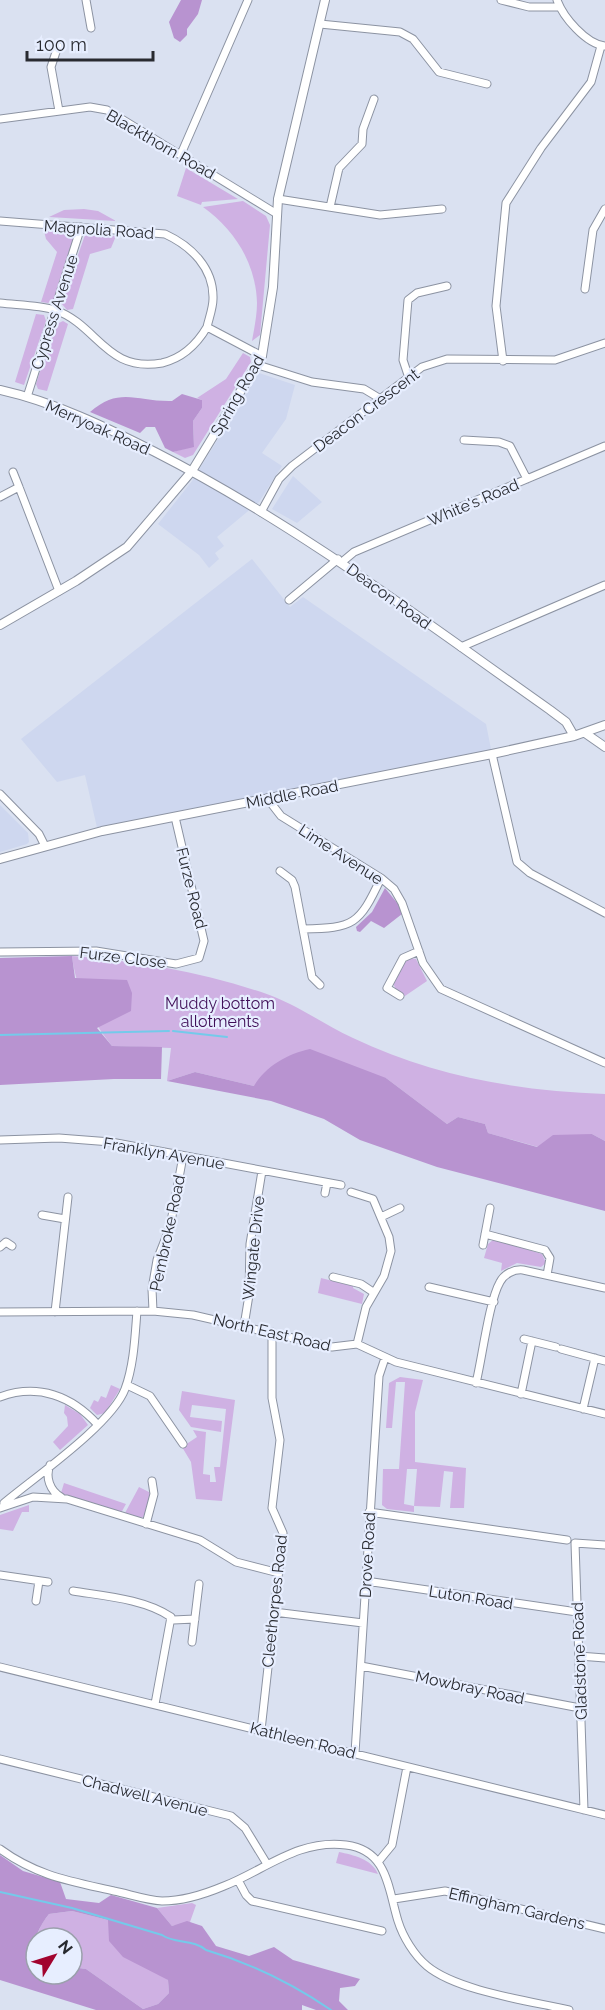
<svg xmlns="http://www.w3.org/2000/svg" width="605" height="2010" font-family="Raleway,sans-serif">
  <rect width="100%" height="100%" fill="#dae1f1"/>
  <path fill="#ced7ef" d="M259,373L295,385L286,419L262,453L282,466L259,502L217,537L224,546L215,553L219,559L209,568L199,555L158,524L192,481Z
    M293,476L322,502L297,523L272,509Z
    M252,559L290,607L303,597L486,724L492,754L98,832L85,775L57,782L21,739Z
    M0,805L28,833L29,842L27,844L0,852Z"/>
  <path fill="#cfb1e3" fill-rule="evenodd" d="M186,168L238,199L202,202L201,205L177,196Z
    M243,201L266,216L270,225L260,335L252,341C254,329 257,316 257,303C256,263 234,229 203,207Z
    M84,209L98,211L116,221L49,217L64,210Z
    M44,231H68L74,237L54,299L48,303L41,302L57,252L46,239Z
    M85,235L116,236L111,248L90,254L73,309L67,310L61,303Z
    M36,314L44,315L46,321L24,385L15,382Z
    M63,321L68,324L47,391L38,389L36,384L55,325Z
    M243,353L250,357L251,362L193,455L185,458L173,452L194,446L193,421L202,408V400L197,398L226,379Z
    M72,956C138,961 201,972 264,993C296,1004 323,1024 353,1038C432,1076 518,1091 605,1094V1141L592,1134L538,1147L488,1133L485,1124L458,1117L447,1124L386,1078L254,1086L195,1072L167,1081L171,1048L112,1046C91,1020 76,989 72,956Z
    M411,958L416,959L427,981L405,996L396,990L393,983L404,961Z
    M494,1239L542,1254L546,1263L541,1267L517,1263L501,1271L502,1263L484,1258L488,1244Z
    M321,1278L353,1286V1288L364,1294L362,1304L318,1293Z
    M400,1377L423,1380L415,1412V1462L466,1468L464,1508H450L453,1472L444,1471L440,1507L414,1506V1512L387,1509L382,1505L383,1469H399L405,1382H396L392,1428H386L389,1383ZM407,1469H417L414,1506L404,1504Z
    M111,1385L120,1389L105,1413L97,1415L90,1408L94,1400L98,1402L101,1396L106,1398Z
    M182,1391L235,1400L222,1501L196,1499L191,1462L182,1447L197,1437L193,1430L206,1432L203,1474L210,1475V1482H216L214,1467H220L226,1409L192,1405L190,1417L222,1421L221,1432L191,1427L179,1410Z
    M65,1405L80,1414L88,1425L60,1450L53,1442L68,1426L67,1417L64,1413Z
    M64,1483L126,1504L121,1513L66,1496L61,1493Z
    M139,1487L151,1493L145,1516L141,1518L125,1513Z
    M29,1505V1512H22L13,1531L0,1529V1515Z
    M339,1852C353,1855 372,1859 378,1874L336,1863Z
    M192,1903L196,1905L190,1922L172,1926L157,1908Z
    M72,1911L108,1920L168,1980L169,1993L158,2004L143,2009L86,1969L72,1967V1938H36L34,1972C32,1949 34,1933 49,1914Z"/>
  <path fill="#b893d0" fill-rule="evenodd" d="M181,0H202L198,14L187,29V35L180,42L174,38L169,22Z
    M182,394L202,400V408L193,421L194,447L173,452L165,448L155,427H146L140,433L90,412C120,386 137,402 172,401Z
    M385,888L398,904L402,914L384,928L371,921L360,932L357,931L356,927L372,912Z
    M72,956L75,978L127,980L132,993L131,1011L97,1028L112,1046L162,1047L161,1079H114L0,1085V958Z
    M310,1049L386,1078L447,1124L458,1117L485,1124L488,1133L537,1147L553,1135L592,1134L605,1141V1211L437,1167L360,1140L324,1119L271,1101L167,1081L195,1072L254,1086C266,1066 287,1054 310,1049Z
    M0,1855L23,1871L60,1882L66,1899L99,1903L111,1895L157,1908L172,1926L187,1921L202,1926L216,1946L249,1956L274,1947L293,1960L360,1979L355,1986L340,1988L339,2001L348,2010H316L302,2005V2010H96L0,1980ZM72,1911L108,1920L109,1941L123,1957L168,1980L169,1993L158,2004L143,2009L86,1969L72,1967V1974H36C26,1956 36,1930 49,1914Z"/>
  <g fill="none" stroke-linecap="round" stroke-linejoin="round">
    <path stroke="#74caea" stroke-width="2" d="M173,1031L227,1037
      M0,1035L169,1031
      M0,1892L72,1908L162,1935C175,1944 193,1939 206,1950C250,1963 293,1984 331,2010"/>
    <g stroke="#8c93a2" stroke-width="9">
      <path id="minor" d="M86,0L91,28
        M501,0L529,7H559
        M557,0C563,17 586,44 605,46
        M320,24L400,32L413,39L439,72L487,84
        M58,46L51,67L59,111
        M0,119L90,107L107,110L277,214
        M181,154L248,0
        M278,199L380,215L442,209
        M330,207L339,168L362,144L363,129L374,99
        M0,221L165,234C191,246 214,268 213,299C213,308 209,318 207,327L262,356
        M585,289L593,230L605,209
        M0,303C17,305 39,305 55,310C98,325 106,373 162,363C183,358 197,344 207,327
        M503,361L496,306L506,203L541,148L591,82L601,46
        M258,365L312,382L364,389L379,398
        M408,375L403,360L408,300L417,293L447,286
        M27,397L81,227
        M464,440L499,442L510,446L527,479
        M13,472L19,487
        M0,497L19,487L59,591
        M261,512L279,479L292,466L422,367L447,359L555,360L605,343
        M342,562L354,552L605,446
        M289,600L338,559
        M461,647L605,585
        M492,754L517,862L530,873L605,913
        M0,794L39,834L45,846
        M267,798L281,816L381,878L394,889L402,903L423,963L441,989L605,1063
        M280,871L292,880L295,887L312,977L320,985
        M303,929C354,928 359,925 381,878
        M0,952L96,951L176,964L199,958L204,941L175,817
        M400,996L387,988L403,958L419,951
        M0,1140L59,1138L111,1142L341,1185
        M351,1192L373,1199L389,1237L391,1251L384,1276L366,1307L357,1344
        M325,1193L327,1183
        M42,1215L65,1219
        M381,1217L400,1208
        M485,1234L545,1250L550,1258L547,1275
        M483,1245L490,1208
        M0,1247L6,1242L12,1246
        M333,1277L361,1284L373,1292
        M429,1287L494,1302
        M153,1311L152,1289L157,1260L170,1227L183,1156
        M0,1312L153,1311L193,1315L332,1347L357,1344L396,1362L605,1414
        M55,1312L68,1197
        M244,1326L249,1295L250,1244L262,1171
        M524,1339L556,1347
        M561,1349L605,1361
        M476,1383C482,1359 489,1301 500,1282C504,1274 514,1269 523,1270L605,1288
        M127,1385L150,1396L183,1444
        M521,1394L532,1341
        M0,1397C38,1383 72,1396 98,1425
        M583,1409L595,1358
        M50,1465C45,1477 50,1491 61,1497
        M4,1503C35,1477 112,1424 125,1389C134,1365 135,1336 137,1311
        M0,1508L33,1497L67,1499L200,1540L236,1562L279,1573
        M369,1512L567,1540
        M146,1524L154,1494L152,1481
        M0,1575L48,1582
        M366,1581L577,1612
        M73,1591C104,1596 145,1599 171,1617L155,1704
        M36,1601L39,1581
        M274,1612L363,1623
        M173,1620L195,1619
        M192,1642L199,1584
        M579,1656L605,1658
        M361,1666L580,1708
        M0,1667L605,1815
        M261,1730L283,1533L272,1508L280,1440L272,1398V1332
        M355,1753L379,1376L385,1358
        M0,1759L231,1816L245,1828L267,1864
        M584,1810L575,1543L605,1545
        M0,1849C37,1876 70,1881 114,1891C129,1894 146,1900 162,1901C183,1901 205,1894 224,1886C265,1870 298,1839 346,1845C388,1850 388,1889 398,1921C403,1937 414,1955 427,1966C457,1991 530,2001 569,2010
        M378,1862L392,1845L407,1767
        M238,1880L246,1895L252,1901L382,1931
        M394,1899L445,1891L605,1929"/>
    </g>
    <g stroke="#8c93a2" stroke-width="10">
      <path id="tertiary" d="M0,390C54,402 106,427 155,452C296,524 421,619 550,710L566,722L574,736
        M0,625L76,581L127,547L192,471L262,356L273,287L278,199L325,0
        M585,733L605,747
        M0,859L102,831L492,754L574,736L605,725"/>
    </g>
    <use href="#minor" stroke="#fff" stroke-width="7"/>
    <use href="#tertiary" stroke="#fff" stroke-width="8"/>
  </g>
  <g text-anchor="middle" stroke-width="4.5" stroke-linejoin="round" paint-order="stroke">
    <g font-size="16" fill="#282a30" stroke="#e7eeff">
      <text transform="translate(161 144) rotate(30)" y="6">Blackthorn Road</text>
      <text transform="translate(99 229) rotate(4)" y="6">Magnolia Road</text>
      <text transform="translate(54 312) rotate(-72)" y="6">Cypress Avenue</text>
      <text transform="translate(237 395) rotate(-60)" y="6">Spring Road</text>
      <text transform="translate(366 410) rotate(-37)" y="6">Deacon Crescent</text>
      <text transform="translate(98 427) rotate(24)" y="6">Merryoak Road</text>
      <text transform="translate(473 502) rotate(-23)" y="6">White's Road</text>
      <text transform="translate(389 596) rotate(36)" y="6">Deacon Road</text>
      <text transform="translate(292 794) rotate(-11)" y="6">Middle Road</text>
      <text transform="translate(341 854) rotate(33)" y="6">Lime Avenue</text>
      <text transform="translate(192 888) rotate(76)" y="6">Furze Road</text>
      <text transform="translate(123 957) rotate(7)" y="6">Furze Close</text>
      <text transform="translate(164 1153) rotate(10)" y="6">Franklyn Avenue</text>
      <text transform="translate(167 1233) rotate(-78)" y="6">Pembroke Road</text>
      <text transform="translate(253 1248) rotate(-84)" y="6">Wingate Drive</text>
      <text transform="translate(272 1332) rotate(13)" y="6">North East Road</text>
      <text transform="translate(367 1555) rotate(-87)" y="6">Drove Road</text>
      <text transform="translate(471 1597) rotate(9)" y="6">Luton Road</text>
      <text transform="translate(274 1601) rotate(-84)" y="6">Cleethorpes Road</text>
      <text transform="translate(579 1661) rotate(-92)" y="6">Gladstone Road</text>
      <text transform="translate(470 1687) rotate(12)" y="6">Mowbray Road</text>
      <text transform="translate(303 1740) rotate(14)" y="6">Kathleen Road</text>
      <text transform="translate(145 1795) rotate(14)" y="6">Chadwell Avenue</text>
      <text transform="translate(517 1908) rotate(13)" y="6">Effingham Gardens</text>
    </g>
    <g font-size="16" fill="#400f58" stroke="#e7eeff">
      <text x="220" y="1009">Muddy bottom<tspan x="220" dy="18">allotments</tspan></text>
    </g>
  </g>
  <g transform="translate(54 1956) rotate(52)"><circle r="28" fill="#e7eeff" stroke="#9ba0ac" stroke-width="1.5"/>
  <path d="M0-4.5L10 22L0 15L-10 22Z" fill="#a2032f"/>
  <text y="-9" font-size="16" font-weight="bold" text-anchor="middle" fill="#282a30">N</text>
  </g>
  <path d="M27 51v9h126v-9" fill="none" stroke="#282a30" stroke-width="3"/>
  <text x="36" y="51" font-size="18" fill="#282a30" stroke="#e7eeff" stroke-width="4.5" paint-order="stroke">100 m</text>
</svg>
